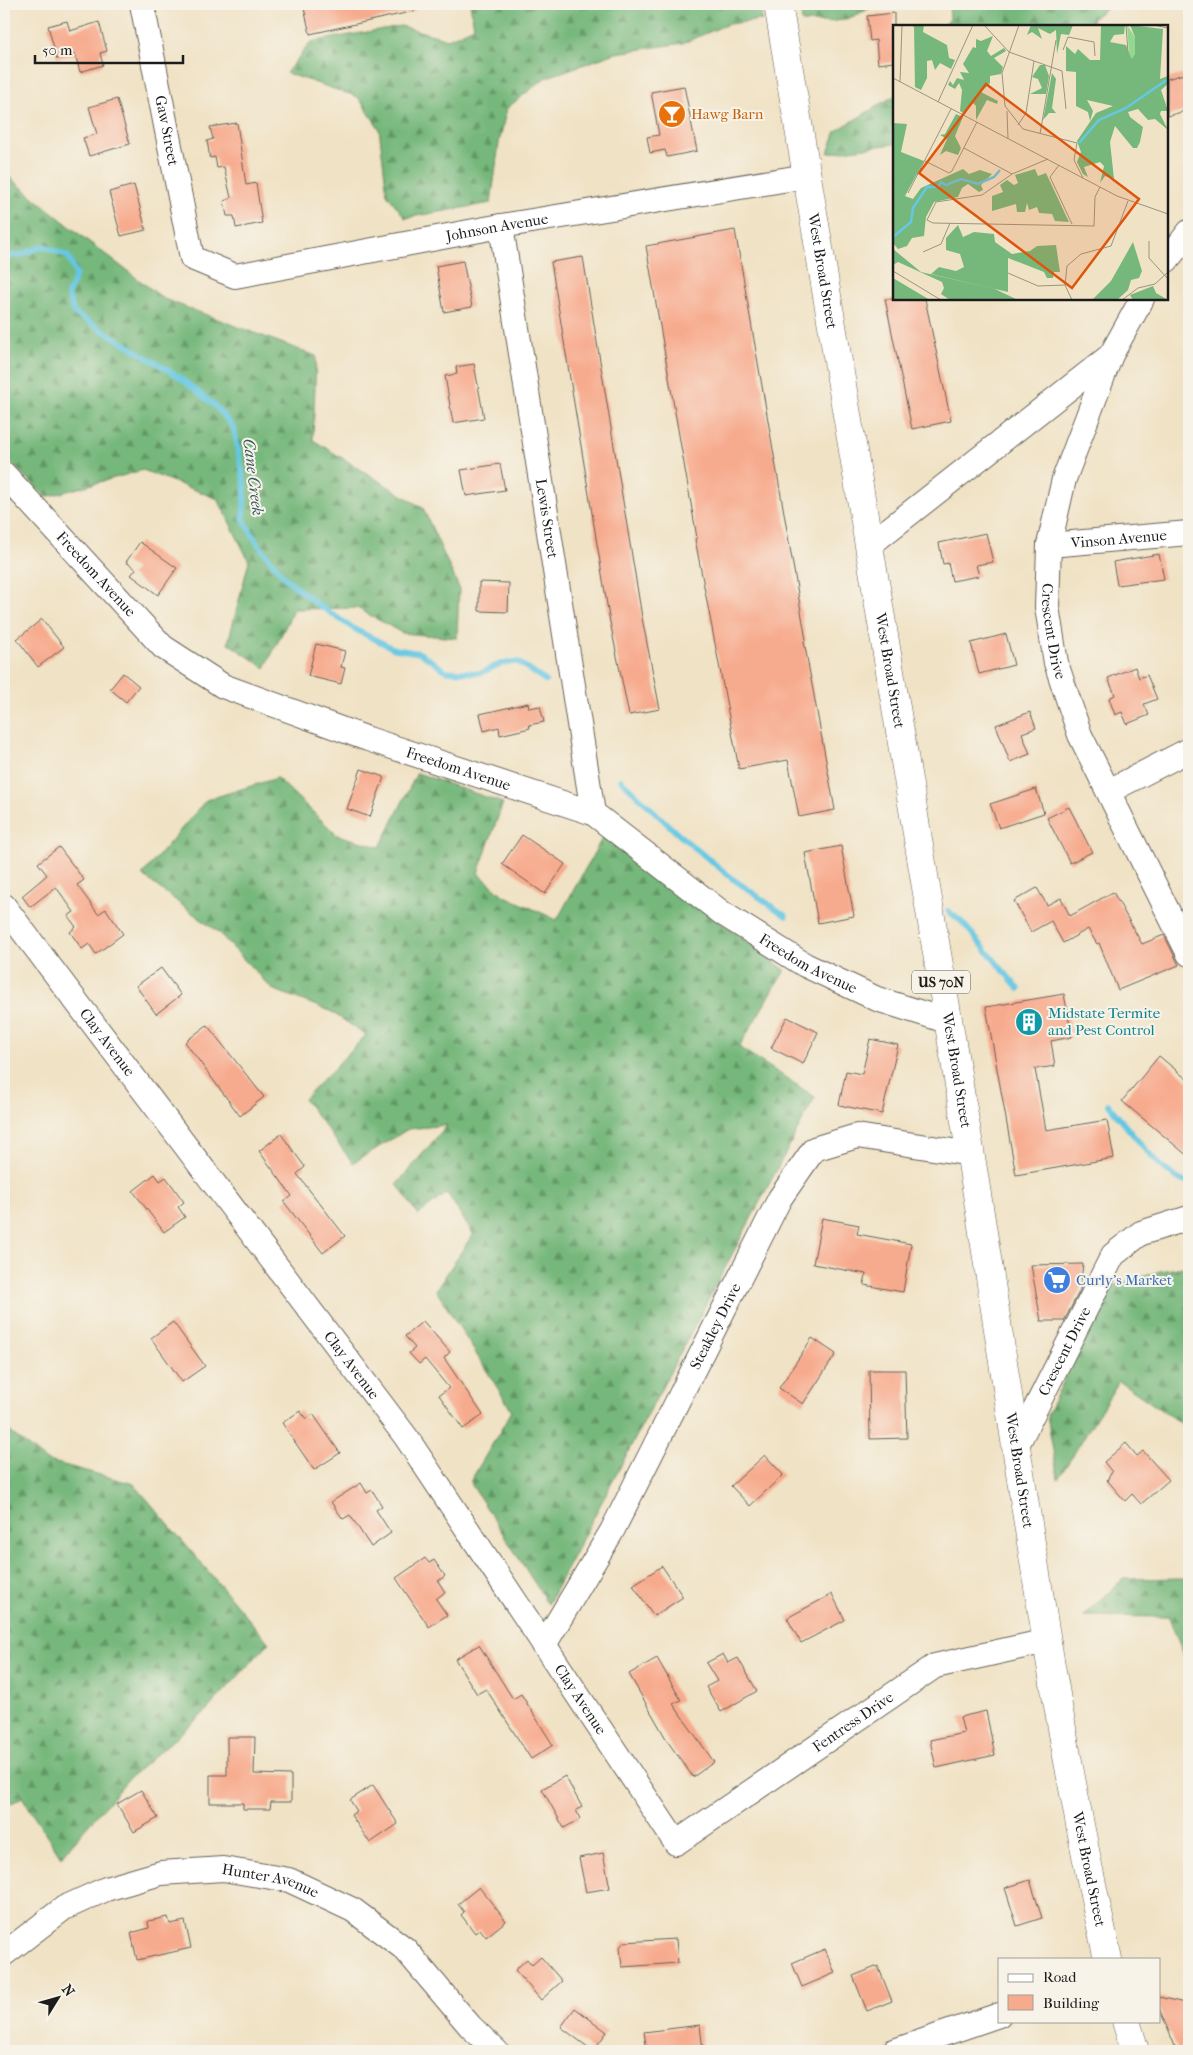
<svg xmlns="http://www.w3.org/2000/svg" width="1193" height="2055" font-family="'IM FELL French Canon',serif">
  <defs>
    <pattern id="forest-firs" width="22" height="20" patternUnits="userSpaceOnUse" patternTransform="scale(1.25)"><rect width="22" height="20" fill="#76b87b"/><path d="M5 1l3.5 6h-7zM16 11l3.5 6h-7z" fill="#609564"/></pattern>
  </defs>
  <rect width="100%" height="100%" fill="#f7f3e8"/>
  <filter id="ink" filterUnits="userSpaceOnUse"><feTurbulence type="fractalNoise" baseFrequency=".02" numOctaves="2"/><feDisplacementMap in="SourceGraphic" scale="10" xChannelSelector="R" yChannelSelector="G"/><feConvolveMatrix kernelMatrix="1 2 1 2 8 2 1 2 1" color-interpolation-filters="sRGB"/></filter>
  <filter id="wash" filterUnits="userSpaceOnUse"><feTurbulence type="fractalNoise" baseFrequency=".0096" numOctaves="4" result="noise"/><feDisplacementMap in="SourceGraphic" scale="20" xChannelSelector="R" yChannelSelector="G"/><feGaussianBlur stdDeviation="1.12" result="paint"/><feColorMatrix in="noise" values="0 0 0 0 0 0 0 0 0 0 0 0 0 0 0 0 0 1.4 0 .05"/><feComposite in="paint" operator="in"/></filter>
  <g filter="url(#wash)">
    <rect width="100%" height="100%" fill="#f0e2c5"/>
    <path fill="url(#forest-firs)" stroke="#496a4c" d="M470,4H760L762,20L728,24L683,43L616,53L545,78L507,108L499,143L491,203L405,218L387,194L379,128L358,97L286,73L311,42L401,26L448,39L474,27Z
      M800,4H876C848,22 835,23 802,22Z
      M949,4H1111L1093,18L1091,26H944L950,19Z
      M894,96V144L828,153L836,131Z
      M4,173L84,238L164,299L316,356L313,440L423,508L459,588L457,638L402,633L357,608L294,609L265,668L228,643L249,561L218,499L143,470L46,497L4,456Z
      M417,773L503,803L478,873L503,895L557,920L604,835L785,970L739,1047L815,1097L548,1604L470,1482L512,1411L436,1290L473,1234L447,1193L418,1215L397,1184L447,1125L408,1129L353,1163L304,1099L366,1035L330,1011L272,989L219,933L142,875L206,800L277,778L337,835L380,847Z
      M1189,1266V1429L1119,1381L1058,1479L1047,1415L1110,1287L1160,1271Z
      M4,1427L45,1460L134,1484L269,1643L203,1714L129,1778L61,1857L22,1797L4,1808Z
      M1189,1578V1669L1169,1617L1084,1616L1123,1579Z"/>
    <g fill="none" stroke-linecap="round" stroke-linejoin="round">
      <path stroke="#65c7e3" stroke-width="5.5" d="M4,257L20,255L43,246L68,256L76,275L68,294L74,313L178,376L215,406L234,428L245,488L243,518L257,543L285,578L317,604L356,630L395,649L420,653L446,671L481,673L502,663L518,662L546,681
        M621,780L678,834L733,879L786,916
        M948,911L962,922L1019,989
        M1108,1104C1125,1124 1164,1179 1189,1183"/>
    </g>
    <g id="blocks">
      <path fill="#f7ab8e" d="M303,4H414L415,11L310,34Z
        M894,13V62L878,64L876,40L870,41L867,16Z
        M67,21L70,31L99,22L107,51L100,53L103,65L80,72L75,54L57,59L48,26Z
        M1187,73L1189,82V110L1167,116V79Z
        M684,86L697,151L667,157L665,150L650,153L647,137L659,135L651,92Z
        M117,99L130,144L89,156L83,138L97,134L89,107Z
        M237,123L246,185L256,183L262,223L236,228L234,216H227L224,201L231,198L224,167L217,168L215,157L210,158L207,141L213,139L210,127Z
        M134,185L146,230L121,236L109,192Z
        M735,230L806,640L804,641L835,810L799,817L788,760L739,769L695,539L697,538L646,246Z
        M583,257L643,623L660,709L629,715L609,617L551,262Z
        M463,261L472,307L444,312L436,266Z
        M885,299H925L951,421L912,429Z
        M474,364L484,418L453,423L445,376L457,374L456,367Z
        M500,464L505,490L466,496L461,470Z
        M986,533L993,562L976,565L979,576L952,581L948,563L943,564L939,543Z
        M140,542L177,568L158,595L131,575L136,569L126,562Z
        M1159,554L1164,579L1117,585L1113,562Z
        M479,582L509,583L508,612L479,611Z
        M42,619L64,647L38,667L17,639Z
        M1006,634L1014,665L979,674L971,643Z
        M316,644L345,651L341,667L345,668L341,684L308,676Z
        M1135,667L1139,678L1147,675L1157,699L1144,704L1149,715L1127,724L1122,712L1115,715L1109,698L1115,695L1108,678Z
        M123,673L139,686L126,702L110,689Z
        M528,703L529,708L540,706L544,722L529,725L530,728L500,735L499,727L484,731L480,714Z
        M1030,712L1036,728L1022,733L1030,754L1010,762L996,725Z
        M361,769L384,777L370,817L347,809Z
        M1036,789L1044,813L999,828L990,804Z
        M1069,807L1092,852L1070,863L1047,818Z
        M522,835L565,864L545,894L502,864Z
        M841,846L854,916L818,923L805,853Z
        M59,847L84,880L77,885L98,914L106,909L123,934L96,954L89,944L82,949L70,932L76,927L68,916L74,912L56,887L30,907L22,896L47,875L38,863Z
        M1037,888L1047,905L1061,898L1070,916L1113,892L1142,944L1164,935L1179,965L1118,990L1099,943L1097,944L1088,929L1063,943L1051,921L1031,932L1014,901Z
        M161,968L181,995L156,1014L136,986Z
        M1064,994L1072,1037L1051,1041L1055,1066L1035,1069L1046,1130L1107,1120L1114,1158L1016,1175L986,1007Z
        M787,1017L818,1032L803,1064L771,1048Z
        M207,1025L264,1097L240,1116L185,1042Z
        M870,1039L898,1045L882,1114L839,1105L846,1071L862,1074Z
        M1159,1056L1189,1081V1157L1122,1101Z
        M281,1134L305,1167L297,1174L345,1236L323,1253L284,1202L292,1196L259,1151Z
        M155,1174L160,1181L166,1177L184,1202L178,1207L185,1217L164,1232L133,1191Z
        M822,1218L859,1225L857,1234L911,1244L903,1292L864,1285L866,1274L813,1264Z
        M1083,1264L1080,1290L1064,1321H1041L1031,1265Z
        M423,1321L450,1352L444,1358L483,1415L463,1429L439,1395L449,1388L425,1359L419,1364L409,1353L415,1348L405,1336Z
        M173,1322L205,1366L182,1382L151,1338Z
        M812,1338L836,1354L803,1404L779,1388Z
        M869,1370H905L907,1438L870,1439Z
        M300,1411L306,1419L313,1414L340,1453L314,1470L282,1423Z
        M1126,1443L1137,1456L1143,1451L1169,1480L1141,1504L1132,1494L1125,1501L1107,1480L1112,1472L1104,1462Z
        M765,1455L783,1475L750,1506L731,1486Z
        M361,1483L367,1493L372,1490L382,1506L376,1510L391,1533L371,1547L350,1515L343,1519L331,1502Z
        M425,1558L429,1563L434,1560L445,1576L438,1581L445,1592L436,1599L447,1615L429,1627L396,1578Z
        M662,1566L683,1597L654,1616L633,1585Z
        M832,1594L845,1620L801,1643L787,1618Z
        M479,1645L513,1699L521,1694L553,1745L531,1759L486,1689L477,1694L455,1659Z
        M723,1654L728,1663L738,1658L757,1691L721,1712L706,1687L717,1681L706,1663Z
        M657,1658L681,1700L673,1704L714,1762L693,1777L668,1742L629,1674Z
        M986,1711L995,1755L936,1768L930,1740L964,1733L960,1717Z
        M227,1737H255L254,1774L291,1775V1802H271L270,1809H243V1803H210V1775H227Z
        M565,1776L582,1807L576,1810L580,1819L564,1828L542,1789Z
        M373,1785L398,1824L370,1843L351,1815L357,1811L350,1800Z
        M141,1790L158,1818L134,1832L117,1804Z
        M603,1853L610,1888L586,1892L579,1858Z
        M1030,1880L1042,1918L1017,1926L1005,1888Z
        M479,1887L506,1921L486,1937L480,1929L475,1933L461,1915L464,1912L458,1904Z
        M168,1917L170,1924L185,1921L191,1948L137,1960L131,1933L149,1928L148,1921Z
        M676,1939L678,1963L622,1967L620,1947L624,1942Z
        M825,1949L835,1973L802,1987L792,1963Z
        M541,1957L562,1981L541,2000L515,1970L527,1959L532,1965Z
        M878,1966L892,2001L867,2011L853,1976Z
        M1159,1997L1189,2004V2051H1177L1159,2008Z
        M575,2008L607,2032L593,2051L561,2027Z
        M700,2025L703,2051H647L644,2032Z"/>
    </g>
  </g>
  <g filter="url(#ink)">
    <use href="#blocks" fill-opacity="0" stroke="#666157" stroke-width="1"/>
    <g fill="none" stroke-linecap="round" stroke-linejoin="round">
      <g stroke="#666157" stroke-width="26">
        <g id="street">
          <path id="s1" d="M142,4L192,258L235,276L501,226L807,176"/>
          <path id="s2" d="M501,226L593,813"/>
          <path d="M1167,260L1189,232"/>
          <path id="s3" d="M1142,299L1111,355L1064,479L1049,545L1047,607L1056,663L1080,735L1189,954"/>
          <path id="s4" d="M4,474L163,647L223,686L368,739L593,813L722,913L805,965L877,999L947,1021"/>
          <path id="s5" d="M1049,545L1189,533"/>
          <path d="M868,546L1110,356"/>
          <path d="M1109,791L1189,750"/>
          <path id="s6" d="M4,906L406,1437L676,1843L935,1666L1047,1641"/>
          <path id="s7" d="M1017,1445L1113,1255L1141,1233L1189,1218"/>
          <path id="s8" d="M544,1645L612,1531L780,1198L814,1149L857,1136L971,1154"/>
          <path id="s9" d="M4,1954L64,1908L106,1889L161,1873L223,1869L289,1880L353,1910L405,1949L470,2026L496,2051"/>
          <path d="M894,2051L999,2015"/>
        </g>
      </g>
      <g stroke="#666157" stroke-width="29">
        <g id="primary">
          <path id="s10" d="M778,4C842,390 909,777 972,1163C1015,1429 1049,1696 1108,1959"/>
          <path d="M1126,2021L1135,2051"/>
        </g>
      </g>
      <use href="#street" stroke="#fff" stroke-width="24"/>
      <use href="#primary" stroke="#fff" stroke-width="28"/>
    </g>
  </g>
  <defs>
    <g id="bar-disc" transform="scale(1.4375)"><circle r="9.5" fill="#e8710a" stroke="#f7f3e8"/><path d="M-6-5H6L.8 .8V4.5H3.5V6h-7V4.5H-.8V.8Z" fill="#fff"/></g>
    <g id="building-disc" transform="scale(1.4375)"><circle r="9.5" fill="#0f9aa8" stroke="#f7f3e8"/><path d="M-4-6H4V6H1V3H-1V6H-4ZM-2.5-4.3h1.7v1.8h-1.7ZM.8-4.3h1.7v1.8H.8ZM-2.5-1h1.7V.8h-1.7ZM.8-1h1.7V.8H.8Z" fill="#fff"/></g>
    <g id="supermarket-disc" transform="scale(1.4375)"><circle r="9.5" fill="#3f7fe0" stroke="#f7f3e8"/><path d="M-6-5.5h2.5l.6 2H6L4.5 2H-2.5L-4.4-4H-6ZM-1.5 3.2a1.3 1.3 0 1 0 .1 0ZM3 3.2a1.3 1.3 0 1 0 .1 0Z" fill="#fff"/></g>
  </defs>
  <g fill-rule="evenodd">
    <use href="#bar-disc" x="672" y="114"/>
    <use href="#building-disc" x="1029" y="1022"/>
    <use href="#supermarket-disc" x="1057" y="1280"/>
  </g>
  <g text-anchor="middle" stroke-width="4" stroke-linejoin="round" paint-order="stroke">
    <rect fill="#f7f3e8" stroke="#5e5c59" stroke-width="1" x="912" y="970.5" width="58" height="23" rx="4"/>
    <g font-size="14" font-weight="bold" fill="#1c1c1c">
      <text x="941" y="987">US 70N</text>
    </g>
    <g font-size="15" fill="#c56008" stroke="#f7f3e8" text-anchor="start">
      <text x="691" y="119">Hawg Barn</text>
    </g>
    <g font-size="15" fill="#1c1c1c" stroke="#f7f3e8">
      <text dy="5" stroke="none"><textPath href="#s1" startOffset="129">Gaw Street</textPath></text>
      <text dy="5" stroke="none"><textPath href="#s1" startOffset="572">Johnson Avenue</textPath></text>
      <text dy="5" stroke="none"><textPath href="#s10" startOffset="271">West Broad Street</textPath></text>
      <text dy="5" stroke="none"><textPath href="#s2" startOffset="296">Lewis Street</textPath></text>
      <text dy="5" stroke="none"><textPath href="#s5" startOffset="70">Vinson Avenue</textPath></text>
      <text dy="5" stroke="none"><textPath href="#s4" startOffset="136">Freedom Avenue</textPath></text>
      <text dy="5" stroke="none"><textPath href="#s3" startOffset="351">Crescent Drive</textPath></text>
      <text dy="5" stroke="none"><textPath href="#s10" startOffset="676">West Broad Street</textPath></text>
      <text dy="5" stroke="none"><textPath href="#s4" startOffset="556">Freedom Avenue</textPath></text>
      <text dy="5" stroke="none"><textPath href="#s4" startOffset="961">Freedom Avenue</textPath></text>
      <text dy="5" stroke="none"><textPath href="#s6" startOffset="171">Clay Avenue</textPath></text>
      <text dy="5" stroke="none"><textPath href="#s10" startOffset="1081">West Broad Street</textPath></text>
      <text dy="5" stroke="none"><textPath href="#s8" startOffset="362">Steakley Drive</textPath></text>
      <text dy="5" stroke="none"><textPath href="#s7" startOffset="105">Crescent Drive</textPath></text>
      <text dy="5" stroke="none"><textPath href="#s6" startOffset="576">Clay Avenue</textPath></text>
      <text dy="5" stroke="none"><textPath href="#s10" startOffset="1486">West Broad Street</textPath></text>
      <text dy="5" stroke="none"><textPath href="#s6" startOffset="981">Clay Avenue</textPath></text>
      <text dy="5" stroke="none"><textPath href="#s6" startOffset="1368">Fentress Drive</textPath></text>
      <text dy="5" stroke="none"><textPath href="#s10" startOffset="1891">West Broad Street</textPath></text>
      <text dy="5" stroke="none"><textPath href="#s9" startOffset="290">Hunter Avenue</textPath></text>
    </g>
    <g font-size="15" fill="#0d838f" stroke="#f7f3e8" text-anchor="start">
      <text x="1048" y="1018">Midstate Termite<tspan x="1048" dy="17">and Pest Control</tspan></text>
    </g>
    <g font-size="15" fill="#366cbe" stroke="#f7f3e8" text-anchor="start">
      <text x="1076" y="1285">Curly's Market</text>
    </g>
    <g font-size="16" font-style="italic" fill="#365862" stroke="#f7f3e8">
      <text transform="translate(254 477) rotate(83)" y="6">Cane Creek</text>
    </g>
  </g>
  <g transform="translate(893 25)">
    <rect width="275" height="275" fill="#f0e2c5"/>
    <path d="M18,0H31L30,7L54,20L56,33L62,35L58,44L47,38L42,45L39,35L34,36V53L28,65L22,62L21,2ZM138,0H180L176,10L168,9L164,29L163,5L157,9L145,3L149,14L139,7L134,10ZM208,0H232L231,9L221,10L217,17L233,20L236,28L242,29V12L237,0L270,4L267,54L275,51V59L268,65L275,86H268L267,89L275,105L262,94L255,95L245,84L235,87L237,92L250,102L247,117L244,123H240L222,101L217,117L221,154L212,151L207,158L211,141L207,137L191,142L195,152L190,149L184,137L188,127L184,116L203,88L220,81L194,75L200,86L197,96L195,87L183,81V47L173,46V21L182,29L185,24L197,35H207ZM100,11L94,26L98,31L111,23L113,26L101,33L110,42L108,49L97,51V58L88,67L105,76L104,79L94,75L83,95V81L79,77L72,89L67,86L69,65L66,58L62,64L55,60L57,56L60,60L64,53L71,55L67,47L76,48L70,39L80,22L83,23V14L88,16ZM147,40H152L156,51L153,69H137L149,63L145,54L139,52ZM159,48L163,54L159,83L163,88H156L150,95ZM63,89L70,92L62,111L68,123L65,130L53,126L47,130L54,114L47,110L52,109ZM0,98L14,99L8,127L31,136L12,171L20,174L28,163L70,144L76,149L87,145L99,149L88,160L90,165L86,167L75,159L69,163L65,172L41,177L33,192L31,211L19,213L14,221L5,224L0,218ZM142,144L145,151L153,148L176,197L162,196L159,189L146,188L144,182L136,185L134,178L132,187H124L123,179L99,186V171L110,167L107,160L114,155L121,160L125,158L122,150ZM65,200L70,212L81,207L101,209L102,217L119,229L137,226L144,221L163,220L167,247H161L160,253H154L151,247L115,233V267L38,249L46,242L63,246L71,242L67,229L53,225V213ZM240,217L249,246L246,253L238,255L235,265L224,275H199L218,256ZM0,224L28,247L102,264L125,275H57L48,269L51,263L49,257L5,237L0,240ZM0,253L37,275H0ZM260,261L263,268L275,275H240L237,270Z" fill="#76b87b"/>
    <path d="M234,0L242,12V29L239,34L236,28Z" fill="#93d891"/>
    <path fill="none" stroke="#65c7e3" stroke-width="2.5" d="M186,118L206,95L233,83L275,54M0,212L18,197L20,183L34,162H45L48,157L53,160L68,154L85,159L101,152L107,145"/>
    <path fill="none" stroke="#9b9381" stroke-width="1" d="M91,0L116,27L169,46L173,84M126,0L109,48L112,81L130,104L184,118L181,135L190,153M233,0L235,28M260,0L275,3M170,25L175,12L201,17L202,31M0,53L224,171L275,189M7,57L9,0M45,77L80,0M114,86L115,114M125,100L133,88L141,36M147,109L163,15M71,123L119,149M155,134L119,149L89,170L43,177L34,195L40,198L201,201L202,172L207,162M32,136L56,148L59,146L84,97M166,140L157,152L179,199M15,168L58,84M256,216V233L275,254M30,227L48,219L57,198M0,246L48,275M115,248L145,261L172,260M179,275L172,260L174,241L188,229L218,221L235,176M229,275L245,263L262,259L275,247"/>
    <path fill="#de560d" fill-opacity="0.15" stroke="#de560d" stroke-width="2.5" d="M93,59L246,174L179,263L26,148Z"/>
    <rect width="275" height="275" fill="none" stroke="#1c1c1c" stroke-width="2.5"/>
  </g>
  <rect width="1193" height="2055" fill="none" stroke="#f7f3e8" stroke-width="20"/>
  <rect x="998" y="1958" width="162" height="65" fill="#f7f3e8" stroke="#9f9d96"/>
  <rect x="1008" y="1974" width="25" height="8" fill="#ffffff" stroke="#9f9d96"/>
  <text x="1043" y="1982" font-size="15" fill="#1c1c1c">Road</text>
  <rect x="1008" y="1995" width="25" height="15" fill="#f7ab8e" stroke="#9f9d96"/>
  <text x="1043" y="2008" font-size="15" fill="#1c1c1c">Building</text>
  <g transform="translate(58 1998) rotate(53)" stroke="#f7f3e8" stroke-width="4" paint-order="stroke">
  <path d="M0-4L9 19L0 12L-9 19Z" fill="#1c1c1c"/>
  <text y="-8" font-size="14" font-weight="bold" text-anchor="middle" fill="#1c1c1c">N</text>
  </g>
  <path d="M35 55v8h148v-8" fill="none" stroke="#1c1c1c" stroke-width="2.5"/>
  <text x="42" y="55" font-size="15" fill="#1c1c1c" stroke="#f7f3e8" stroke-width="4" paint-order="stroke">50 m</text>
</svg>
